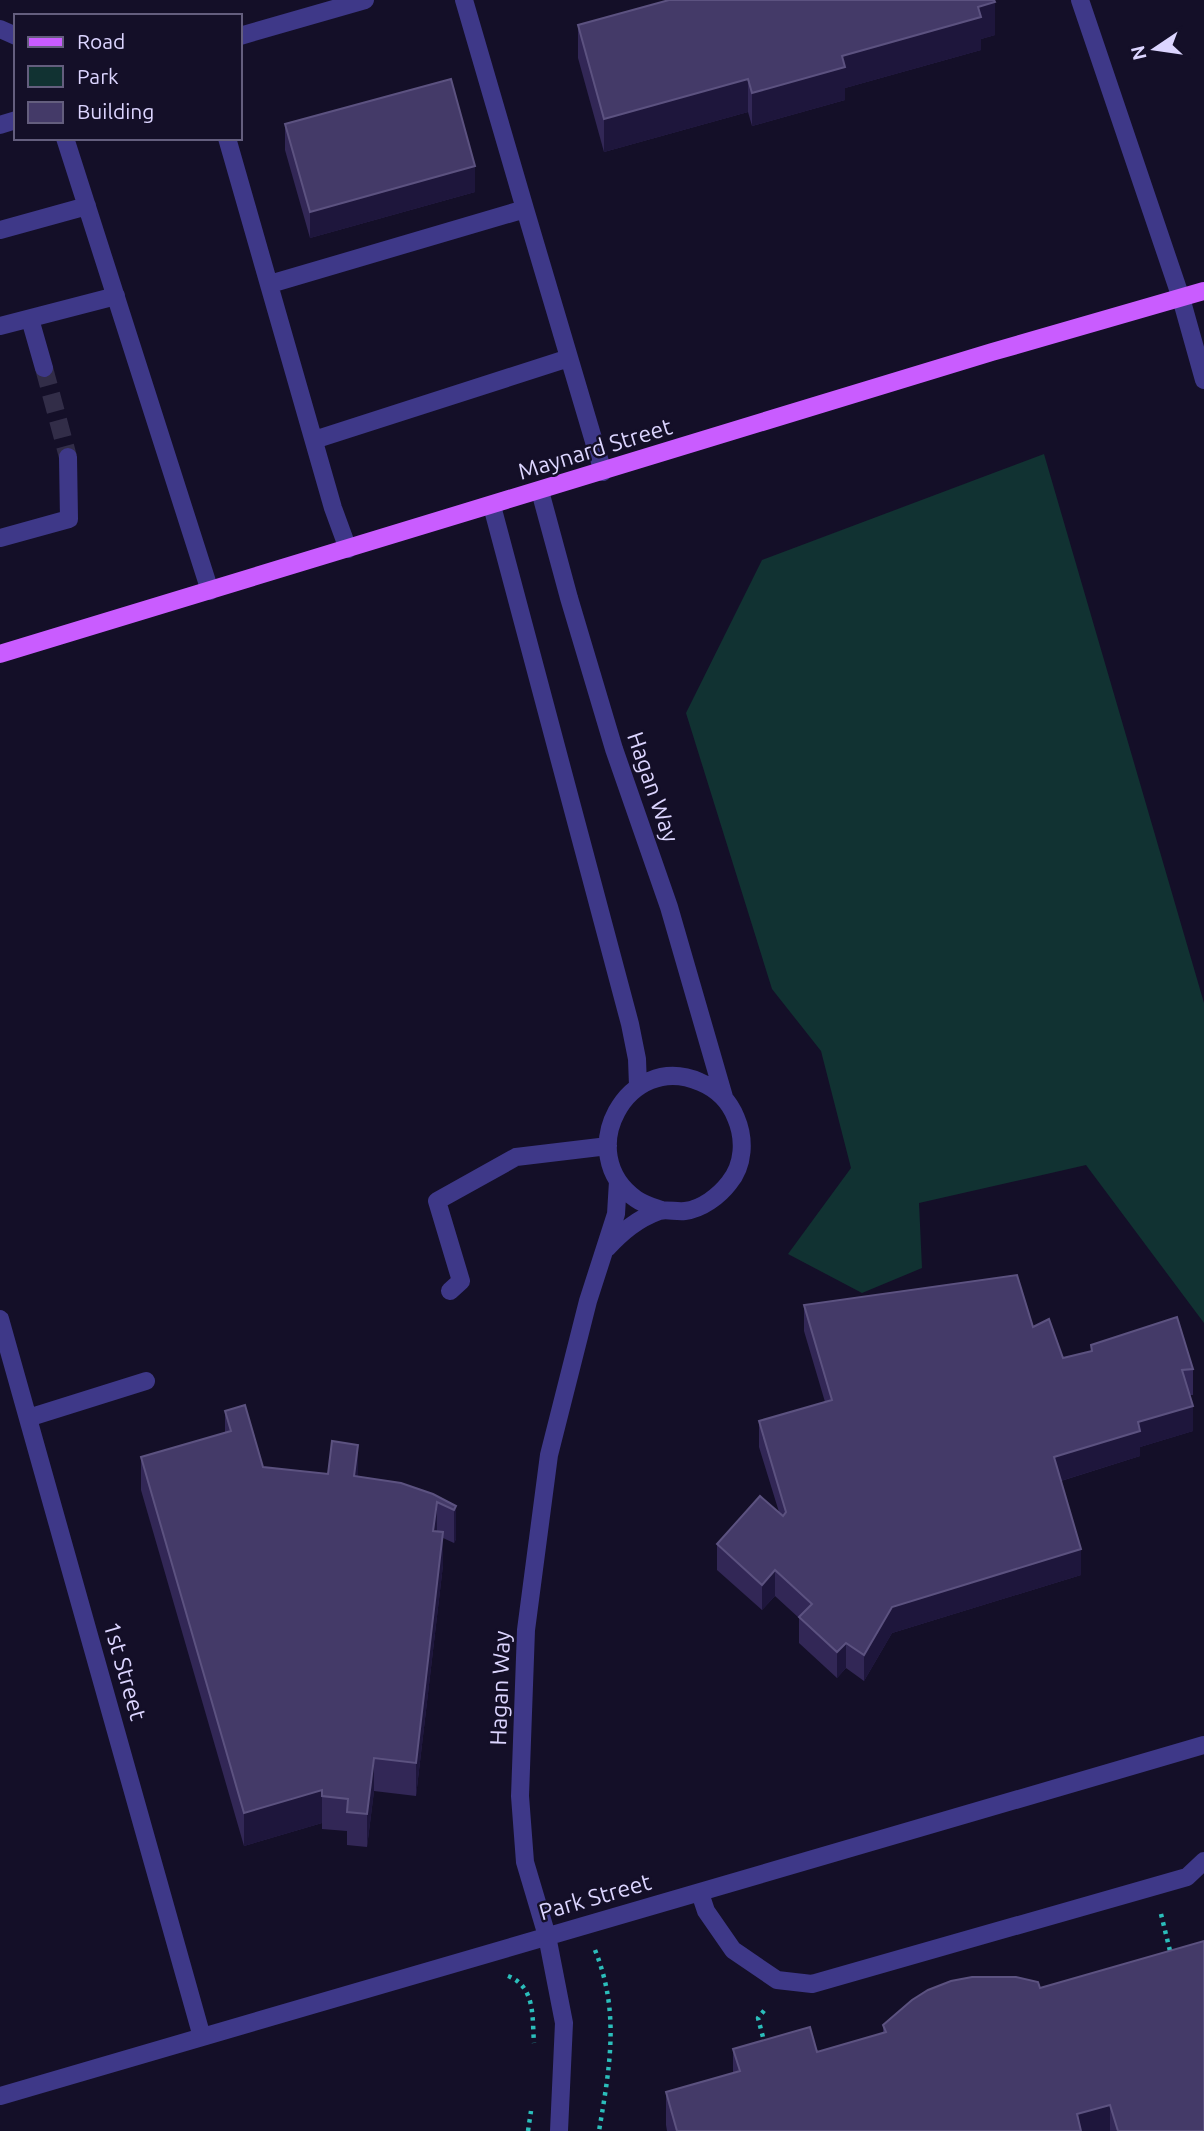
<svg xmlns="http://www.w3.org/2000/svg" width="1204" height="2131" font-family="Ubuntu,sans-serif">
  <rect width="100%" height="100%" fill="#140f28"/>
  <path fill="#113232" d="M1044,454L1204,1003V1323L1086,1165L919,1203L922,1268L862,1293L788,1254L851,1168L821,1051L772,989L686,713L762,560Z"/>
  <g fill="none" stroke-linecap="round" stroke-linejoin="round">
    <path stroke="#322d48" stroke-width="18" stroke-dasharray="18 9" stroke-linecap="butt" d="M44,368L68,457"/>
    <path stroke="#2bbebb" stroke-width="4.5" stroke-dasharray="3.5 5" stroke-linecap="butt" d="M1161,1914L1171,1955
      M595,1950C620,2012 610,2066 599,2131
      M508,1976C536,1987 532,2018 534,2043
      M765,2045L758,2018L767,2007
      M528,2131L531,2111"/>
    <path stroke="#3e3888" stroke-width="18" d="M1080,0L1181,298L1204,380
      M0,29L16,36
      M240,36L365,0
      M0,125L16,120
      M65,138L210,591
      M227,138L333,508L348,549
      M525,209L603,472
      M0,230L87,206
      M270,284L525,209L464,0
      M30,319L44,368
      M0,326L116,296
      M314,440L569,358
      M540,491L569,598L614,749L669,907L724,1097
      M492,506L630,1024L637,1059L638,1086
      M0,538L69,519L68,457
      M607,1248C622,1232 637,1219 659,1211C667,1209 676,1212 685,1211C702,1209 719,1196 729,1183C744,1165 745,1139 736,1118C729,1100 717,1089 700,1082C627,1050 572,1154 636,1199C643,1204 653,1207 661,1210
      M450,1291L461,1281L437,1201L516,1157L608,1146
      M0,1319L202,2037
      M28,1418L146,1381
      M700,1893L706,1911L733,1950L777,1980L812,1984L1187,1877L1204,1861
      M0,2096L1204,1745
      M559,2131L564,2023L547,1936L525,1862L520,1796L526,1630L549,1455L588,1301L616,1214L618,1181"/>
    <path stroke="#c95cff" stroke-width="18" d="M0,654L992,352L1204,291"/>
  </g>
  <path fill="#322756" d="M578,25L995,35L981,39V50L845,88V100L752,126L748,112L604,152L578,58Z
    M285,124L475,192L310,238L285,150Z
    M804,1305L1033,1327L1063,1358L1091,1352V1345L1193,1369V1395H1190L1193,1431L1140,1447V1456L1061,1481L1081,1575L892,1633L864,1681L846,1668L837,1678L799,1643V1618L775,1596L762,1610L717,1570V1544L779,1512L759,1447V1421L825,1402L804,1331Z
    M225,1411L263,1467L358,1477L456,1506V1539L454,1543L443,1538V1565L416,1796L374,1791L367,1847L347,1845V1831L322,1829V1823L244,1846L141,1490V1457L225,1433Z
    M1040,1988L1204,2131H667L666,2125V2092L733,2073V2049L817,2052L883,2033V2025Z"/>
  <path fill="#1e163c" d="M995,2V35L981,39V50L845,88V100L752,126V93L842,56L978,7Z
    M748,79V112L604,152V119Z
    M475,166V192L310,238V212Z
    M1193,1406V1431L1140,1447V1456L1054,1483V1457L1138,1422Z
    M358,1445V1477L354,1476Z
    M437,1502V1535L433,1531Z
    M456,1506V1539L454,1543V1510Z
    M443,1532V1565L416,1796V1763Z
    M1081,1549V1575L892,1633L864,1681V1655L892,1607Z
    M775,1570V1596L762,1610V1585Z
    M846,1643V1668L837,1678V1652Z
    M374,1758V1791L367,1847V1814Z
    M322,1790V1823L244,1846V1813Z
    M1110,2105V2131H1077V2114Z"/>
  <path fill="#443a68" stroke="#5c5280" stroke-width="2" d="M669,0H994L995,2L978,7L981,17L842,56L845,67L752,93L748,79L604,119L578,25Z
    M451,79L475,166L310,212L285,124Z
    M1017,1275L1033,1327L1049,1319L1063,1358L1092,1351L1091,1345L1177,1317L1193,1369L1182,1370L1193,1406L1138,1422L1140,1431L1054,1457L1081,1549L892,1607L864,1655L846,1643L837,1652L799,1617L812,1604L775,1570L762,1585L717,1544L760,1496L783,1516L786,1512L759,1421L832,1400L804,1305Z
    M245,1405L263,1467L328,1474L332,1441L358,1445L354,1476L401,1483L433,1494L456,1506L454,1510L437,1502L433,1531L443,1532L416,1763L374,1758L367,1814L347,1812L348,1799L322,1796V1790L244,1813L141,1457L231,1431L225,1411Z
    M1204,1941V2131H1118L1110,2105L1077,2114L1081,2131H677L666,2092L740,2071L733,2049L810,2027L817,2052L886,2032L883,2025L912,2000L928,1990L951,1981L972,1977H1016L1038,1982L1040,1988Z"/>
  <g text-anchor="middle" stroke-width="5" stroke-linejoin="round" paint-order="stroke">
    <g font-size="23" fill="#dcd5ff" stroke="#140f28">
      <text transform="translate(595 449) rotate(-17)" y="8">Maynard Street</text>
      <text transform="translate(653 787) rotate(71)" y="8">Hagan Way</text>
      <text transform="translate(125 1671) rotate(74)" y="8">1st Street</text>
      <text transform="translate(500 1688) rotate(-88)" y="8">Hagan Way</text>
      <text transform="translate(595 1897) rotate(-16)" y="8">Park Street</text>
    </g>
  </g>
  <rect x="14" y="14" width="228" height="126" fill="#140f28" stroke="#645e7e" stroke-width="2"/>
  <rect x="28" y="37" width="35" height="10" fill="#c95cff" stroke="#645e7e" stroke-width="2"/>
  <text x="77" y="49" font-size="21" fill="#dcd5ff">Road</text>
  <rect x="28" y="66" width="35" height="21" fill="#113232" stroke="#645e7e" stroke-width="2"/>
  <text x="77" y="84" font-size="21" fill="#dcd5ff">Park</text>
  <rect x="28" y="102" width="35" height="21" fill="#443a68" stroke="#645e7e" stroke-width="2"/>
  <text x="77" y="119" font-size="21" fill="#dcd5ff">Building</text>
  <g transform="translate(1155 49) rotate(257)" stroke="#140f28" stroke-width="5" paint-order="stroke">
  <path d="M0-5L12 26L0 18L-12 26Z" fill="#dcd5ff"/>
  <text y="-10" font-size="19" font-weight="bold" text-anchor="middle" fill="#dcd5ff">N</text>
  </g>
</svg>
